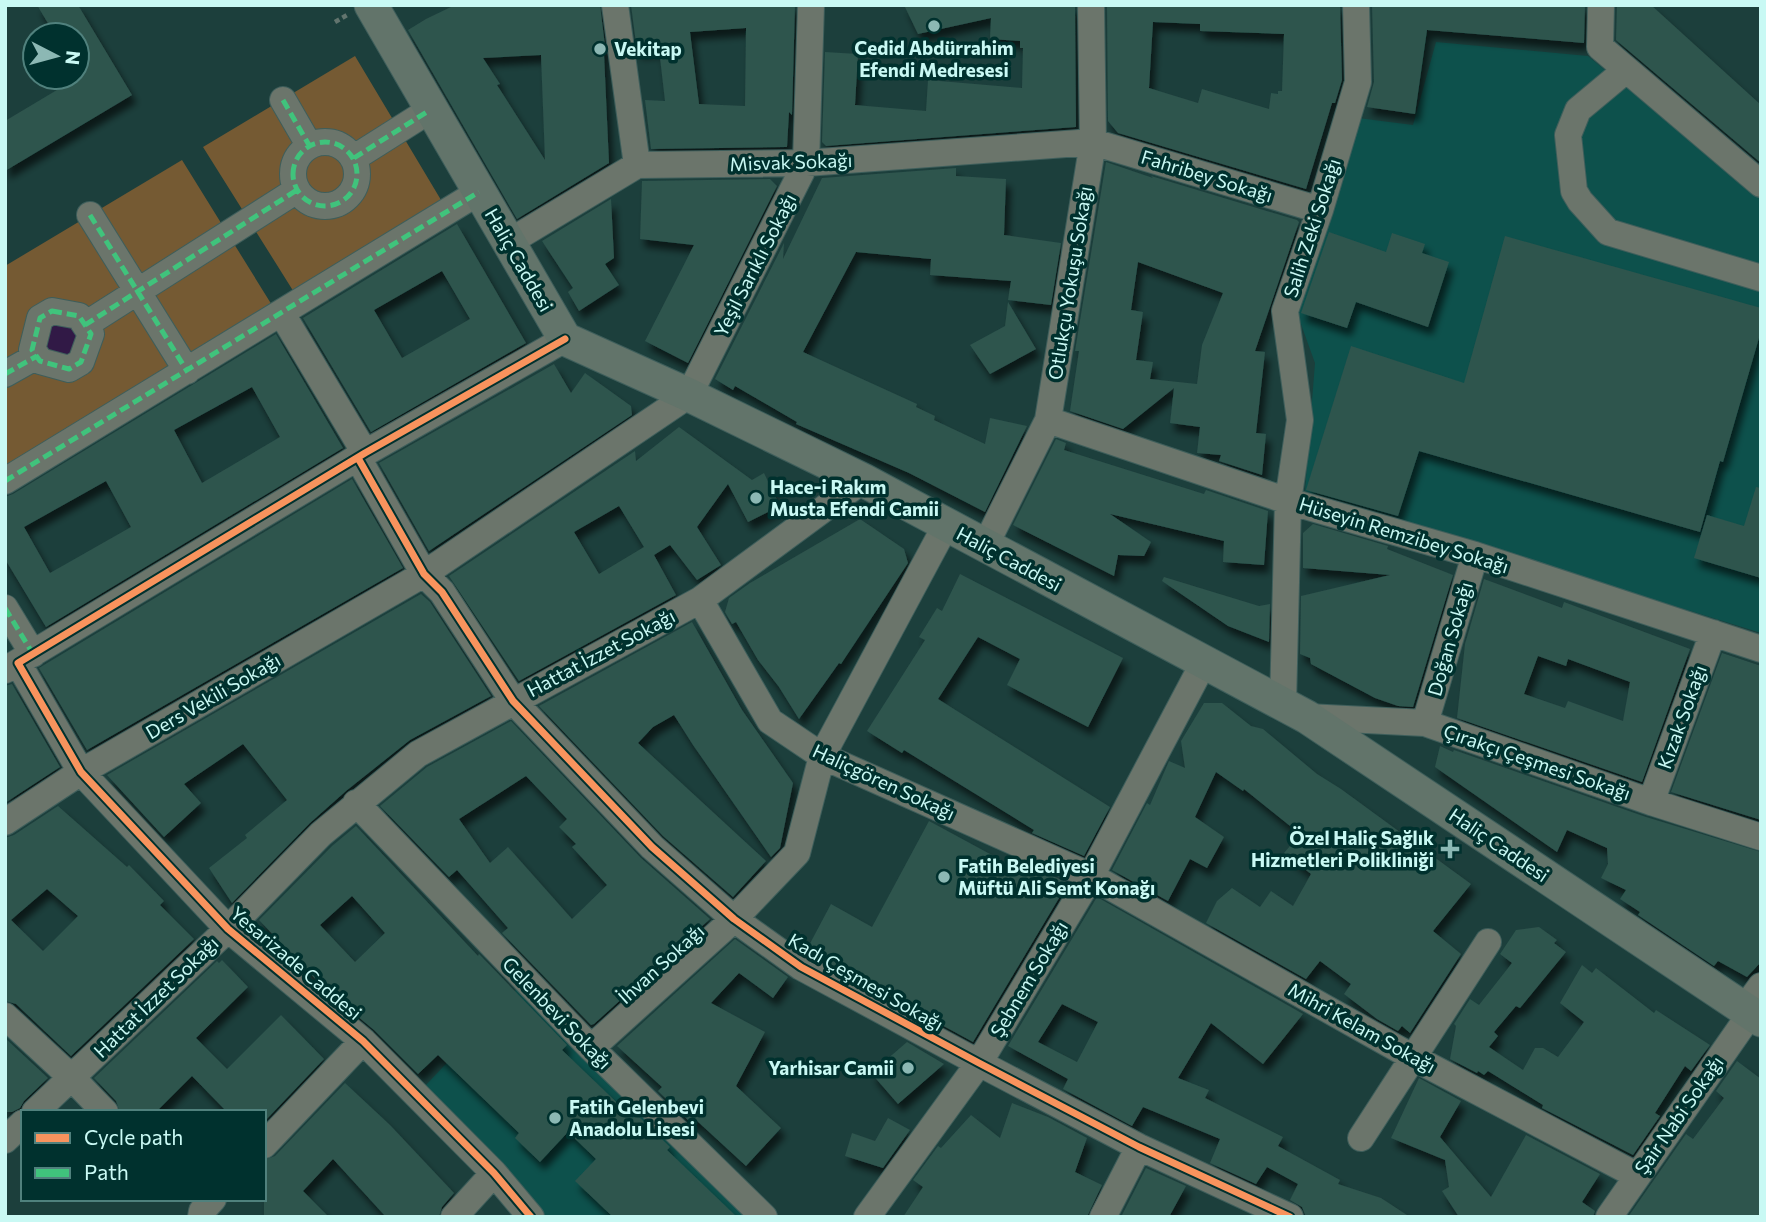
<svg xmlns="http://www.w3.org/2000/svg" width="1766" height="1222" font-family="Commissioner,sans-serif">
  <defs>
    <filter id="shadow"><feDropShadow dx="4.5" dy="8" stdDeviation="3.5" flood-color="#0009"/></filter>
  </defs>
  <rect width="100%" height="100%" fill="#1c3f3c"/>
  <path fill="#0d514c" d="M1436,42L1588,56L1761,198V633L1305,491L1315,363L1297,313L1358,118L1413,125Z
    M523,982L754,1217H544L480,1150L425,1086Z"/>
  <path fill="#755a33" d="M355,56L444,205L297,297L203,147Z
    M182,160L275,310L5,473V266Z"/>
  <path fill="#311946" d="M40,321L81,323L70,358L46,357Z"/>
  <path fill="#2e544d" fill-rule="evenodd" filter="url(#shadow)" d="M37,5H78L132,95L5,171V121L77,78V35H55Z
    M455,5H600L606,54H604L609,163L517,219L408,30L426,19ZM541,55V56L545,160L497,85L500,84L483,58Z
    M631,5H795L792,115L789,112L787,147L651,149L645,100L665,101L659,49L637,51ZM746,28L745,106L699,104L690,32Z
    M904,5L1075,6L1076,127L826,146L822,142L825,52L858,54L855,105L926,111L928,80L1022,88L1023,48H1020V41L990,39L991,18L918,34Z
    M1107,5H1340L1342,80L1335,103H1332L1306,189L1118,133L1108,121ZM1153,22L1200,24V31L1284,34L1282,91H1278V94L1271,93L1269,109L1202,89L1198,103L1149,88Z
    M1372,5H1585L1584,43L1427,30L1415,114L1367,107L1374,82Z
    M1617,5H1651L1761,105V163L1616,40Z
    M1106,162L1153,178L1151,176L1297,220L1299,222L1255,351L1265,352L1256,433L1266,434L1262,475L1219,461L1221,455L1197,453L1200,427L1170,423L1174,388L1123,429L1070,411L1079,351H1075ZM1138,262L1223,293L1202,345L1197,384L1150,379L1153,362L1136,360L1143,312L1131,310Z
    M956,168V176L1006,179L1004,235L1061,243L1051,305L1008,300L1011,281L930,275L931,259L856,252L803,352L917,404L916,407L935,416L934,420L985,444L990,418L1027,426L985,512L909,473L796,424L797,422L735,386L733,390L715,379L784,243L783,259L822,178Z
    M770,179L777,186L688,363L645,341L694,245L640,239L642,181Z
    M611,199L614,258L605,264L619,285L579,311L568,292L573,288L542,241Z
    M457,224L526,343L371,432L303,318ZM442,271L470,319L402,358L374,310Z
    M1329,232L1386,252L1392,233L1425,244L1422,253L1449,262L1428,327L1356,302L1347,328L1301,313Z
    M1505,236L1761,308V331L1723,462L1720,461L1700,532L1419,451L1398,516L1306,490L1351,346L1464,383Z
    M1008,302L1036,349L990,374L970,345L1005,326Z
    M276,334L343,448L46,627L5,559V497L13,494ZM252,387L280,437L202,483L174,430ZM106,481L131,527L50,573L24,527Z
    M554,364L571,393L585,373L631,406L632,415L429,551L379,463Z
    M679,427L752,480L764,473L780,506L748,522L728,484L697,527L721,565L697,580L670,545L654,555L676,595L519,681L449,576L635,451L636,461ZM619,506L644,547L599,574L574,532Z
    M1056,439L1066,443L1064,450L1204,494L1206,490L1268,511L1264,565L1223,562L1224,541L1110,514L1151,542L1144,556L1118,555L1114,576L1013,525Z
    M352,479L403,568L87,750L39,668Z
    M1756,487L1761,488V578L1694,558L1707,515L1744,526Z
    M860,519L904,549L908,563L841,664L839,663L799,719L779,687L758,660L736,622L732,624L725,612L729,598L750,583Z
    M1313,524L1388,546L1387,549L1453,575L1413,707L1398,706L1375,698L1311,664L1310,658L1300,654L1301,596L1390,575L1303,568V533Z
    M960,574L1123,658L1088,727L1007,685L1020,659L978,637L938,699L1110,807L1084,856L1032,833L1034,830L904,750L902,753L867,731L925,640L919,637L937,608L942,611Z
    M1164,577L1259,606L1270,604L1269,642L1228,626L1162,581Z
    M1484,579L1562,608L1564,602L1690,649L1642,782L1457,718L1465,644ZM1538,656L1566,666L1568,659L1630,682L1623,721L1568,701L1565,708L1524,694Z
    M421,594L430,602L491,696L410,740L346,791L310,823L232,903L209,868L247,838L245,835L287,800L243,744L184,784L201,803L164,837L107,775Z
    M692,622L742,710L793,783L780,848L771,857L693,745L674,715L653,727L638,743L766,861L733,897L663,836L539,706Z
    M1722,653L1761,666V820L1671,792Z
    M12,684L60,767L5,803V686Z
    M1204,703H1222L1251,726L1263,729L1317,774L1341,789L1471,884L1433,931L1461,954L1410,1033L1402,1026L1398,1031L1377,1019L1344,994L1351,984L1320,961L1306,979L1206,923L1217,901L1232,888L1260,907L1271,891L1293,906L1311,874L1284,853L1300,834L1244,789L1243,791L1216,772L1195,817L1224,837L1207,868L1190,859L1168,901L1112,870L1147,803L1150,805L1169,761L1185,768L1181,741Z
    M511,721L641,858L710,919L594,1024L591,1025L502,933L508,928L457,870L449,877L380,806L427,767ZM526,776L567,819L559,827L576,844L572,847L607,885L572,919L508,847L490,863L459,819Z
    M1440,746L1453,752L1454,750L1646,817L1761,852V962L1747,977L1718,961L1714,966L1638,915L1640,912L1620,899L1626,890L1601,878L1608,864L1607,848L1567,830L1557,852L1435,767Z
    M58,806L127,867L129,865L164,901L160,905L194,939L71,1056L16,1004L5,1001V838L14,835ZM47,889L78,916L43,951L11,920Z
    M929,821L1014,867L1018,860L1068,883L973,1042L806,951L831,904L872,927Z
    M356,826L478,956L479,954L567,1045L562,1050L633,1118L636,1114L670,1147L667,1150L737,1217H613L575,1181L596,1159L568,1132L540,1162L515,1138L519,1133L438,1055L418,1074L374,1030L326,990L259,920L332,846ZM352,896L385,933L355,962L320,925Z
    M1097,897L1303,1014L1263,1064L1211,1023L1178,1078L1209,1090L1205,1098L1283,1137L1278,1146L1340,1180L1338,1184L1381,1198L1410,1217H1306L1302,1207L1290,1200L1298,1184L1267,1167L1256,1184L1210,1163L1220,1139L1143,1107L1132,1126L1063,1089L1068,1079L1008,1046ZM1062,1004L1098,1022L1077,1062L1038,1042Z
    M1539,927L1557,940L1554,943L1566,952L1520,1008L1516,1006L1494,1032L1498,1036L1489,1047L1523,1070L1535,1048H1543L1558,1057L1584,1022L1560,1003L1582,965L1592,973L1596,968L1654,1013L1656,1010L1710,1045L1691,1071L1685,1066L1655,1113L1660,1116L1633,1155L1542,1108L1543,1105L1488,1071L1484,1075L1478,1071L1477,1073L1450,1059L1456,1026L1454,1024L1470,999L1479,1005L1512,963L1500,954L1516,930Z
    M735,939L788,977L773,998L739,973L711,1003L765,1032L736,1086L781,1128L746,1166L696,1120L692,1124L658,1091L662,1087L617,1046Z
    M222,960L248,987L196,1038L227,1069L281,1015L324,1059L264,1122V1112H227L192,1076L156,1112H120L116,1101L94,1078L217,961L219,963Z
    M5,1038L48,1078L24,1101L20,1108L12,1112H5Z
    M907,1042L944,1064L898,1104L871,1073Z
    M1737,1061L1761,1079V1217H1628L1686,1134L1693,1139L1724,1098L1716,1091Z
    M1419,1078L1461,1101L1440,1137L1491,1197L1526,1135L1600,1174L1582,1202L1595,1211L1593,1217H1459L1442,1191L1449,1187L1445,1160L1391,1138Z
    M345,1083L390,1125L454,1193L442,1207L439,1217H386L333,1159L303,1191L329,1217H264V1160L275,1156Z
    M1012,1103L1048,1117L1087,1138L1075,1172L1102,1185L1087,1217H903L923,1187L913,1180L938,1146L941,1148L971,1115L1000,1138Z
    M888,1118L910,1130L883,1168L845,1156L852,1133L875,1141Z
    M1146,1168L1186,1186L1169,1217H1121Z"/>
  <g fill="none" stroke-linecap="round" stroke-linejoin="round">
    <g stroke="#3e5e5b" stroke-width="28">
      <path id="minor" d="M615,5L637,165
        M1601,5L1600,47L1761,184
        M1626,70L1578,110L1568,135L1574,191L1580,201L1608,232L1761,278
        M283,100L309,145
        M293 174a32 32 0 1 1 64 0a32 32 0 1 1-64 0Z
        M354,158L430,110
        M90,215L187,371
        M509,242L637,165L806,163L1093,142L1320,210
        M52,311L79,316L91,334L81,362L69,369L40,361L32,350L40,318Z
        M288,324L365,453
        M85,325L297,190
        M5,374L37,356
        M1048,420L1288,501L1475,555L1761,649
        M358,458L424,574L442,592L513,701L652,847L734,919L801,967L979,1063L1139,1147L1290,1217
        M5,481L479,192
        M985,546L1048,420L1093,142L1091,5
        M700,600L770,721L822,756L1091,876L1414,1058L1636,1175
        M5,608L33,654
        M18,663L81,772L228,929L363,1041L494,1173L531,1217
        M5,670L365,453L565,339
        M1283,704L1288,501L1300,420L1285,311L1320,210L1358,82L1356,5
        M1307,717L1425,723L1651,802L1761,837
        M1425,723L1475,555
        M1651,802L1713,633
        M356,803L591,1048L764,1217
        M5,822L81,772L424,574L689,395L806,163L811,5
        M1744,1009L1761,986
        M5,1016L72,1078L105,1112
        M591,1048L734,919L797,853L822,756L946,525
        M35,1112L228,929L321,834L418,754L700,600L863,480
        M1361,1138L1488,942
        M5,1140L23,1123
        M264,1145L363,1041
        M201,1217L202,1211L213,1199
        M454,1217L494,1173
        M867,1217L979,1063L1091,876L1204,662
        M1103,1217L1139,1147
        M1609,1217L1751,1013"/>
    </g>
    <g stroke="#3e5e5b" stroke-width="35">
      <path id="major" d="M371,5L565,339L689,395L863,480L1307,717L1761,1020"/>
    </g>
    <path stroke="#62746e" stroke-width="4.5" stroke-dasharray="5 3.5" stroke-linecap="butt" d="M335,22L347,15"/>
    <use href="#minor" stroke="#6b756b" stroke-width="26"/>
    <use href="#major" stroke="#62746a" stroke-width="33"/>
    <path stroke="#40c37c" stroke-width="5" stroke-dasharray="10 5" stroke-linecap="butt" d="M283,100L309,145
      M293 174a32 32 0 1 1 64 0a32 32 0 1 1-64 0Z
      M354,158L430,110
      M90,215L187,371
      M52,311L79,316L91,334L81,362L69,369L40,361L32,350L40,318Z
      M85,325L297,190
      M5,374L37,356
      M5,481L479,192
      M5,608L33,654"/>
    <g stroke="#00312e" stroke-width="11">
      <path id="cycleway" d="M358,458L424,574L442,592L513,701L652,847L734,919L801,967L979,1063L1139,1147L1290,1217
        M531,1217L494,1173L363,1041L228,929L81,772L18,663L365,453L565,339"/>
    </g>
    <use href="#cycleway" stroke="#f8935d" stroke-width="7"/>
  </g>
  <g fill="#8cb8b4" stroke="#00312e" stroke-width="2.5">
    <circle cx="934" cy="26" r="7"/>
    <circle cx="600" cy="49" r="7"/>
    <circle cx="756" cy="498" r="7"/>
    <path d="M1446.5 838.5h7v7h7v7h-7v7h-7v-7h-7v-7h7z"/>
    <circle cx="944" cy="877" r="7"/>
    <circle cx="908" cy="1068" r="7"/>
    <circle cx="555" cy="1118" r="7"/>
  </g>
  <g text-anchor="middle" stroke-width="7" stroke-linejoin="round" paint-order="stroke">
    <g font-size="19" font-weight="bold" fill="#c9f9f4" stroke="#00312e" text-anchor="start">
      <text x="934" y="55" text-anchor="middle">Cedid Abdürrahim<tspan x="934" dy="22">Efendi Medresesi</tspan></text>
      <text x="614" y="56">Vekitap</text>
      <text x="770" y="494">Hace-i Rakım<tspan x="770" dy="22">Musta Efendi Camii</tspan></text>
      <text x="1434" y="845" text-anchor="end">Özel Haliç Sağlık<tspan x="1434" dy="22">Hizmetleri Polikliniği</tspan></text>
      <text x="958" y="873">Fatih Belediyesi<tspan x="958" dy="22">Müftü Ali Semt Konağı</tspan></text>
      <text x="894" y="1075" text-anchor="end">Yarhisar Camii</text>
      <text x="569" y="1114">Fatih Gelenbevi<tspan x="569" dy="22">Anadolu Lisesi</tspan></text>
    </g>
    <g font-size="19" fill="#c9f9f4" stroke="#00312e">
      <text transform="translate(791 162) rotate(-2)" y="7">Misvak Sokağı</text>
      <text transform="translate(1207 176) rotate(17)" y="7">Fahribey Sokağı</text>
      <text transform="translate(1312 228) rotate(-72)" y="7">Salih Zeki Sokağı</text>
      <text transform="translate(519 260) rotate(60)" y="7">Haliç Caddesi</text>
      <text transform="translate(755 265) rotate(-63)" y="7">Yeşil Sarıklı Sokağı</text>
      <text transform="translate(1070 283) rotate(-81)" y="7">Otlukçu Yokuşu Sokağı</text>
      <text transform="translate(1404 535) rotate(17)" y="7">Hüseyin Remzibey Sokağı</text>
      <text transform="translate(1009 559) rotate(28)" y="7">Haliç Caddesi</text>
      <text transform="translate(1450 639) rotate(-74)" y="7">Doğan Sokağı</text>
      <text transform="translate(601 653) rotate(-28)" y="7">Hattat İzzet Sokağı</text>
      <text transform="translate(213 696) rotate(-30)" y="7">Ders Vekili Sokağı</text>
      <text transform="translate(1682 717) rotate(-70)" y="7">Kızak Sokağı</text>
      <text transform="translate(1537 762) rotate(19)" y="7">Çırakçı Çeşmesi Sokağı</text>
      <text transform="translate(884 782) rotate(25)" y="7">Haliçgören Sokağı</text>
      <text transform="translate(1499 845) rotate(34)" y="7">Haliç Caddesi</text>
      <text transform="translate(296 963) rotate(40)" y="7">Yesarizade Caddesi</text>
      <text transform="translate(661 964) rotate(-42)" y="7">İhvan Sokağı</text>
      <text transform="translate(1029 979) rotate(-59)" y="7">Şebnem Sokağı</text>
      <text transform="translate(866 982) rotate(30)" y="7">Kadı Çeşmesi Sokağı</text>
      <text transform="translate(156 997) rotate(-44)" y="7">Hattat İzzet Sokağı</text>
      <text transform="translate(557 1013) rotate(46)" y="7">Gelenbevi Sokağı</text>
      <text transform="translate(1362 1028) rotate(29)" y="7">Mihri Kelam Sokağı</text>
      <text transform="translate(1679 1115) rotate(-55)" y="7">Şair Nabi Sokağı</text>
    </g>
  </g>
  <rect width="1766" height="1222" fill="none" stroke="#c9f9f4" stroke-width="14"/>
  <rect x="21" y="1110" width="245" height="91" fill="#00312e" stroke="#50817d" stroke-width="2"/>
  <rect x="35" y="1133" width="35" height="10" fill="#f8935d" stroke="#50817d" stroke-width="2"/>
  <text x="84" y="1145" font-size="21" fill="#c9f9f4">Cycle path</text>
  <rect x="35" y="1168" width="35" height="10" fill="#40c37c" stroke="#50817d" stroke-width="2"/>
  <text x="84" y="1180" font-size="21" fill="#c9f9f4">Path</text>
  <g transform="translate(56 56) rotate(96)"><circle r="33" fill="#00312e" stroke="#50817d" stroke-width="2"/>
  <path d="M0-5L12 26L0 18L-12 26Z" fill="#8cb8b4"/>
  <text y="-10" font-size="19" font-weight="bold" text-anchor="middle" fill="#c9f9f4">N</text>
  </g>
</svg>
